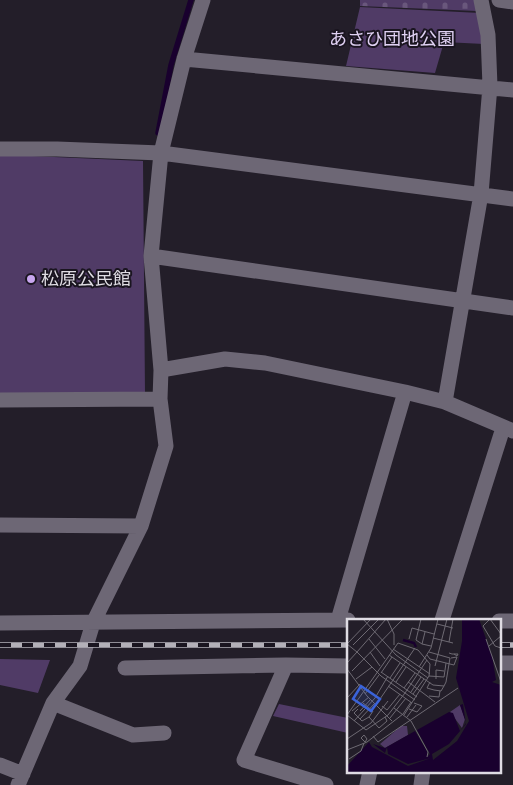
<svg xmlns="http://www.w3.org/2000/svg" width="513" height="785" font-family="'Source Sans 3','Noto Sans JP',sans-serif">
  <defs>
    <pattern id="cemetery-stones" width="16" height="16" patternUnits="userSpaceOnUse" patternTransform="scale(1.25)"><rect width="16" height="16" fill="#503b66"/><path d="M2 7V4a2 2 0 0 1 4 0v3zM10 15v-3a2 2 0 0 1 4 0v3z" fill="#69577c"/></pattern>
  </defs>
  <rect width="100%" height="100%" fill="#231e29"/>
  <path fill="url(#cemetery-stones)" d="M360,0H475L477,11L360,6Z"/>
  <path fill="#503b66" d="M360,7L480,13L484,44L444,42L435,73L346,66Z
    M10,155L143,161L145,393H0V156Z
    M0,659L50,660L38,693L0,685Z
    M279,704L348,718V733L273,716Z"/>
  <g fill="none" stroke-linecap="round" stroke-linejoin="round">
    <path stroke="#19002e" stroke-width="5.5" d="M158,133L171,65L191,0"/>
    <path stroke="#6d6775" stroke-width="15" d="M499,0L513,2
      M184,59L513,90
      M0,149H57L161,153L513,199
      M151,256L513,308
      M161,370L225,359L265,363L405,392L445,402L513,431
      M0,400L160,399
      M445,402L481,194L490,86L488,35L481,0
      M0,525L141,526
      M338,620L405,392
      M442,620L503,428
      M499,621H513
      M0,623L348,620
      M499,663H513
      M286,665L244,760L326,785
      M125,668L286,665L348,666
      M53,703L133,735L164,733
      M0,765L23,774
      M18,785L53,703L80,666L93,623L141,526L166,446L160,399L161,370L151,256L161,153L184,59L203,0
      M367,785L370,771
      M421,785L423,771"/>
    <g stroke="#b4b1b9" stroke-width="5.5">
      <path id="rail" d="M0,645H348
        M499,645H513"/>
    </g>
    <use href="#rail" stroke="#1a1520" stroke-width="4" stroke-dasharray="11" stroke-linecap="butt"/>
  </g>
  <circle fill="#c8a6ef" stroke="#1a1520" stroke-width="2" cx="31" cy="279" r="5"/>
  <g text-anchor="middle" stroke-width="4" stroke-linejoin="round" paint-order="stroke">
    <g font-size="18" fill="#e0d1f3" stroke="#1a1520">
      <text x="392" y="45">あさひ団地公園</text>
    </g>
    <g font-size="18" fill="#dfdce3" stroke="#1a1520" text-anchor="start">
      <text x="41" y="285">松原公民館</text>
    </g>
  </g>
  <g transform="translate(347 619)">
    <rect width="154" height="154" fill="#231e29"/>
    <path d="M113,86L118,100L115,109L103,93ZM54,107H60L61,116L38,129L33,125Z" fill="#503b66"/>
    <path d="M115,0H132L145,37L149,61L145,63L154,66V153H0V147L22,123L25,128L61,147L84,139L61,145L41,135L40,128L38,134L26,125L38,129L68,112L81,134L80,138L83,135L70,111L102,93L106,94L113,112L119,104L113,86L116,85L119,105L102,125L85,135L86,141L110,122L122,102L109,59L115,22Z" fill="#19002e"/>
    <path fill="none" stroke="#19002e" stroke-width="2.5" d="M56,21L67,24L69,28"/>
    <path fill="none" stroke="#6e6a73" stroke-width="1" d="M16,0L49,36L81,59M39,0L10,33L34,57L58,74L64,65L88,83M40,0L47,15V26M74,0L69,21L75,25M143,0L136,7L148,27L154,29M143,0L154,15M90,5L106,9M78,13L75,25L84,27M86,19L106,24M22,20L38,40M62,20L65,9L87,15M139,20L154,63M102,23L106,0M0,25L24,0M0,25L10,33L0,44M6,26L32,0M142,27L154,17M46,30L83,55M23,33L33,47M82,33L103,39M102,34L105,35H111L110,37L107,35M42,36L86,66L97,67L99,63L103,39M80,36L83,40L107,46L110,38L104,39M88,47L100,0M72,48L84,29L91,0M0,50L20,77L45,102M5,52L56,0M34,53L70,78M34,54L45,38M82,57L97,58L99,44M43,59L53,44M9,60L25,48M89,60V51L97,52M49,63L59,48M61,63L64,65L80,41M83,63L80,69L87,71L94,72L97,67M41,67L65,84M57,69L68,54M64,73L74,58M18,75L32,56M66,75L77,60M82,77L92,78L93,72M0,79L13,65M33,80L68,29M16,84L26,92L22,98M35,87L40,91L53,75M47,89L64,102L81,133L80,138M11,90L7,94L15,102L22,98L32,109L40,102L38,98M62,90L70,93L75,87L67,84M5,92L22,78M13,92L24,80M0,96L51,24L71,31L83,45L82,57L57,96M0,96L19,111L41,96L58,74L68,81M60,98L69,86M43,99L59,79M13,100L28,84M7,102L28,79L41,57M26,117L31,123L111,69M0,120L24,104L41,82M18,123L14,119L17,116L20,120L18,123M0,131L20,123L56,95L64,83M2,140L14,132L17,124"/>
    <path fill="#3a63da" fill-opacity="0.15" stroke="#3a63da" stroke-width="2.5" d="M14,67L33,80L24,92L6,80Z"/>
    <rect width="154" height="154" fill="none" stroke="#dfdce3" stroke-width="2.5"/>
  </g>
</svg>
